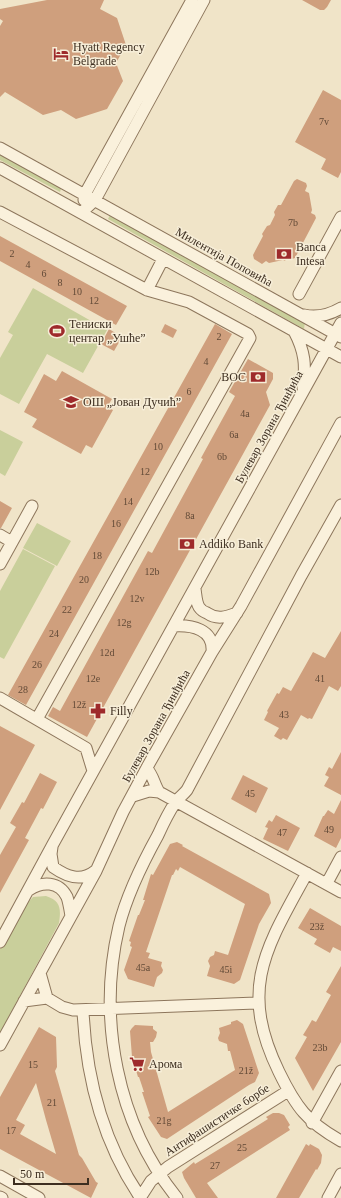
<svg xmlns="http://www.w3.org/2000/svg" width="341" height="1198" font-family="Georgia,serif">
  <rect width="100%" height="100%" fill="#f0e4c8"/>
  <path fill="#c9cf9b" d="M0,152L62,186L60,192L0,160Z
    M111,213L305,322L304,329L108,219Z
    M33,288L107,330L83,373L47,354L19,404L0,394V358L13,335L8,332Z
    M0,430L23,442L5,476L0,473Z
    M37,523L71,541L57,566L23,548Z
    M23,549L55,566L4,659L0,657V591Z
    M46,896C61,901 61,909 59,923L0,1033V949L22,909L33,897Z"/>
  <path fill="#cf9f7d" fill-rule="evenodd" d="M47,0H104L100,9L117,18L126,45L116,63L123,81L107,109L76,119L61,110L43,115L5,92L0,97V26L3,21L0,19V9Z
    M302,0H331L327,7L324,10H320Z
    M323,90L341,100V172L338,178L321,169L326,159L295,142Z
    M297,179L306,183L307,186L305,191L309,193L312,210L311,213L315,215L316,218L295,258L292,259L287,257L285,261L283,260L269,263L266,261L262,264L254,259L253,255L263,236L262,234L267,226L270,225L275,215L274,212L278,205H281L294,181Z
    M0,236L127,306L116,325L0,261Z
    M165,324L177,330L173,338L161,332Z
    M215,324L232,334L26,705L8,695Z
    M109,329L122,337L114,351L101,344Z
    M248,359L273,373V379L266,392L270,405L87,737L48,716L53,707L60,711L148,551L152,553L203,459L201,458L235,396L229,392Z
    M62,371L112,399L107,407L113,410L92,448L86,445L81,454L32,427L37,419L24,412L44,374L56,381Z
    M0,501L12,508L1,528H0Z
    M341,631V686L338,691L329,686L312,719L309,718L308,719L301,715L287,740L283,738L281,740L274,736L279,728L264,720L268,712L267,711L277,693L279,694L283,687L291,691L313,652L325,658Z
    M0,726L35,745L0,810Z
    M341,752V795L324,786L329,777L325,775L329,767L332,769Z
    M40,773L57,782L43,809L41,808L25,838L29,840L0,893V855L16,827L10,823L22,802L24,803Z
    M243,775L268,788L256,813L231,799Z
    M341,800V838L336,848L314,836L323,816H324L328,810L334,814Z
    M276,815L300,828L288,851L263,839L268,828L265,827L269,820L272,822Z
    M177,842L183,845L182,846L269,894L271,903L259,924L240,980L234,984L207,976L210,966L208,961L210,957L214,955L215,951L228,955L245,904L180,867L178,871L176,869L173,875H172L146,952L150,953L148,958L162,962L161,966L163,970L162,973L157,977L154,987L128,979L124,970L132,947L130,946L131,942L129,941L138,915H139L145,900H143L151,874L153,875L170,844Z
    M310,908L341,926V951L333,947L330,953L314,944L317,939L298,928Z
    M341,966V1042L313,1091L295,1058L307,1037L303,1035L308,1027L312,1020L316,1022L331,995L326,992Z
    M237,1020L243,1024L259,1073L255,1082L249,1085L173,1135L167,1139L161,1137L148,1117L150,1116L142,1092H144L139,1077H138L132,1057L130,1031L132,1028L135,1025L153,1026V1029L157,1032L156,1037L153,1042H150L151,1052L168,1112L235,1070L230,1051H228L227,1044L219,1041L218,1038L220,1033L219,1028L231,1024V1022Z
    M39,1027L56,1037L57,1067L55,1071L79,1155L82,1158L96,1182L98,1183L91,1198L0,1149V1097ZM36,1083L46,1120L56,1154L20,1134L25,1125L16,1120Z
    M273,1113H279L284,1115L290,1125L288,1127L290,1130L207,1183L218,1198H196L184,1178L182,1172L194,1162L195,1164L268,1119L266,1117Z
    M306,1144L309,1146L310,1144L319,1149L322,1155L321,1163L317,1170L316,1169L299,1198H276Z"/>
  <g fill="none" stroke-linecap="round" stroke-linejoin="round">
    <g stroke="#8d765c" stroke-width="13">
      <path id="minor" d="M0,148L341,337
        M0,168L341,357
        M84,200L85,194L192,0
        M0,212L147,290L189,302L248,334L250,338L37,719
        M81,213L95,200L204,0
        M147,290L163,259
        M299,294L341,217
        M304,315C318,318 329,315 341,308
        M294,331C305,352 306,365 303,388
        M0,535L12,542
        M0,564L32,506
        M195,589C196,595 196,602 199,607C201,610 204,612 207,613C217,620 226,617 237,613
        M174,626C192,625 214,629 212,652
        M0,698L86,748L93,771
        M147,769C153,775 154,784 159,792
        M133,796L149,791L159,792L341,892
        M52,847L51,854L53,867C67,877 81,882 95,871
        M307,873C266,948 238,988 279,1072C296,1107 307,1122 341,1141
        M327,883L341,857
        M29,890C42,881 59,881 67,897C69,903 70,910 71,916
        M0,942L53,844L341,323
        M40,973L47,998L62,1007L73,1010L259,1003
        M24,1001L47,998
        M83,1011C86,1077 103,1142 140,1197
        M0,1045L96,871L123,812L150,762L212,652L241,606L341,423
        M312,1123L341,1071
        M0,1176L39,1198
        M0,1197L2,1198
        M140,1198L151,1181L168,1167L288,1091
        M177,1198C117,1124 97,1019 119,926C127,894 142,864 158,835C163,824 168,813 175,803C178,798 184,794 187,790L301,576L341,505
        M328,1198L341,1174"/>
    </g>
    <use href="#minor" stroke="#faf1dc" stroke-width="11"/>
  </g>
  <defs>
    <g id="hotel-bare" transform="scale(1.2)"><path d="M-6-4.5h1.5V1H6V5H4.5V3h-9V5H-6ZM-4 0a1.8 1.8 0 1 1 3.6 0ZM.5 0V-2.5h3Q6-2.5 6 0Z" fill="#9e2a2b" stroke="#f7eed8" stroke-width="2.5" paint-order="stroke"/></g>
    <g id="bank-bare" transform="scale(1.2)"><path d="M-6-4H6V4H-6ZM0-2.3a2.3 2.3 0 1 0 0 4.6a2.3 2.3 0 1 0 0-4.6Z" fill="#9e2a2b" stroke="#f7eed8" stroke-width="2.5" paint-order="stroke"/></g>
    <g id="stadium-bare" transform="scale(1.2)"><path d="M0-5a6.5 5 0 1 0 0 10a6.5 5 0 1 0 0-10ZM-3.5-1.8h7v3.6h-7Z" fill="#9e2a2b" stroke="#f7eed8" stroke-width="2.5" paint-order="stroke"/></g>
    <g id="school-bare" transform="scale(1.2)"><path d="M0-5L7-2L0 1L-7-2ZM-4 1L0 2.5L4 1V4Q0 6-4 4Z" fill="#9e2a2b" stroke="#f7eed8" stroke-width="2.5" paint-order="stroke"/></g>
    <g id="pharmacy-bare" transform="scale(1.2)"><path d="M-2-6h4v4h4v4h-4v4h-4v-4h-4v-4h4Z" fill="#9e2a2b" stroke="#f7eed8" stroke-width="2.5" paint-order="stroke"/></g>
    <g id="supermarket-bare" transform="scale(1.2)"><path d="M-6-5.5h2.5l.6 2H6L4.5 2H-2.5L-4.4-4H-6ZM-1.5 3.2a1.3 1.3 0 1 0 .1 0ZM3 3.2a1.3 1.3 0 1 0 .1 0Z" fill="#9e2a2b" stroke="#f7eed8" stroke-width="2.5" paint-order="stroke"/></g>
  </defs>
  <g fill-rule="evenodd">
    <use href="#hotel-bare" x="61" y="54"/>
    <use href="#bank-bare" x="284" y="254"/>
    <use href="#stadium-bare" x="57" y="331"/>
    <use href="#bank-bare" x="258" y="377"/>
    <use href="#school-bare" x="71" y="402"/>
    <use href="#bank-bare" x="187" y="544"/>
    <use href="#pharmacy-bare" x="98" y="711"/>
    <use href="#supermarket-bare" x="137" y="1064"/>
  </g>
  <g text-anchor="middle" stroke-width="3" stroke-linejoin="round" paint-order="stroke">
    <g font-size="10" fill="#624a37">
      <text x="324" y="125">7v</text>
      <text x="293" y="226">7b</text>
      <text x="12" y="257">2</text>
      <text x="28" y="268">4</text>
      <text x="44" y="277">6</text>
      <text x="60" y="286">8</text>
      <text x="77" y="295">10</text>
      <text x="94" y="304">12</text>
      <text x="219" y="340">2</text>
      <text x="206" y="365">4</text>
      <text x="189" y="395">6</text>
      <text x="245" y="417">4a</text>
      <text x="234" y="438">6a</text>
      <text x="158" y="450">10</text>
      <text x="222" y="460">6b</text>
      <text x="145" y="475">12</text>
      <text x="128" y="505">14</text>
      <text x="190" y="519">8a</text>
      <text x="116" y="527">16</text>
      <text x="97" y="559">18</text>
      <text x="152" y="575">12b</text>
      <text x="84" y="583">20</text>
      <text x="137" y="602">12v</text>
      <text x="67" y="613">22</text>
      <text x="124" y="626">12g</text>
      <text x="54" y="637">24</text>
      <text x="107" y="656">12d</text>
      <text x="37" y="668">26</text>
      <text x="93" y="682">12e</text>
      <text x="320" y="682">41</text>
      <text x="23" y="693">28</text>
      <text x="79" y="708">12ž</text>
      <text x="284" y="718">43</text>
      <text x="250" y="797">45</text>
      <text x="329" y="833">49</text>
      <text x="282" y="836">47</text>
      <text x="317" y="930">23ž</text>
      <text x="143" y="971">45a</text>
      <text x="226" y="973">45i</text>
      <text x="320" y="1051">23b</text>
      <text x="33" y="1068">15</text>
      <text x="246" y="1074">21ž</text>
      <text x="52" y="1106">21</text>
      <text x="164" y="1124">21g</text>
      <text x="11" y="1134">17</text>
      <text x="242" y="1151">25</text>
      <text x="215" y="1169">27</text>
    </g>
    <g font-size="12" fill="#3d2e20" stroke="#f7eed8" text-anchor="start">
      <text x="73" y="51">Hyatt Regency<tspan x="73" dy="14">Belgrade</tspan></text>
      <text x="296" y="251">Banca<tspan x="296" dy="14">Intesa</tspan></text>
      <text x="69" y="328">Тениски<tspan x="69" dy="14">центар „Ушће”</tspan></text>
      <text x="246" y="381" text-anchor="end">BOC</text>
      <text x="83" y="406">ОШ „Јован Дучић”</text>
      <text x="199" y="548">Addiko Bank</text>
      <text x="110" y="715">Filly</text>
      <text x="149" y="1068">Арома</text>
    </g>
    <g font-size="12" fill="#3d2e20" stroke="#f7eed8">
      <text transform="translate(224 257) rotate(29)" y="4">Милентија Поповића</text>
      <text transform="translate(269 427) rotate(-61)" y="4">Булевар Зорана Ђинђића</text>
      <text transform="translate(156 726) rotate(-61)" y="4">Булевар Зорана Ђинђића</text>
      <text transform="translate(217 1120) rotate(-33)" y="4">Антифашистичке борбе</text>
    </g>
  </g>
  <path d="M14 1178v6h74v-6" fill="none" stroke="#3d2e20" stroke-width="2"/>
  <text x="20" y="1178" font-size="12" fill="#3d2e20" stroke="#f7eed8" stroke-width="3" paint-order="stroke">50 m</text>
</svg>
